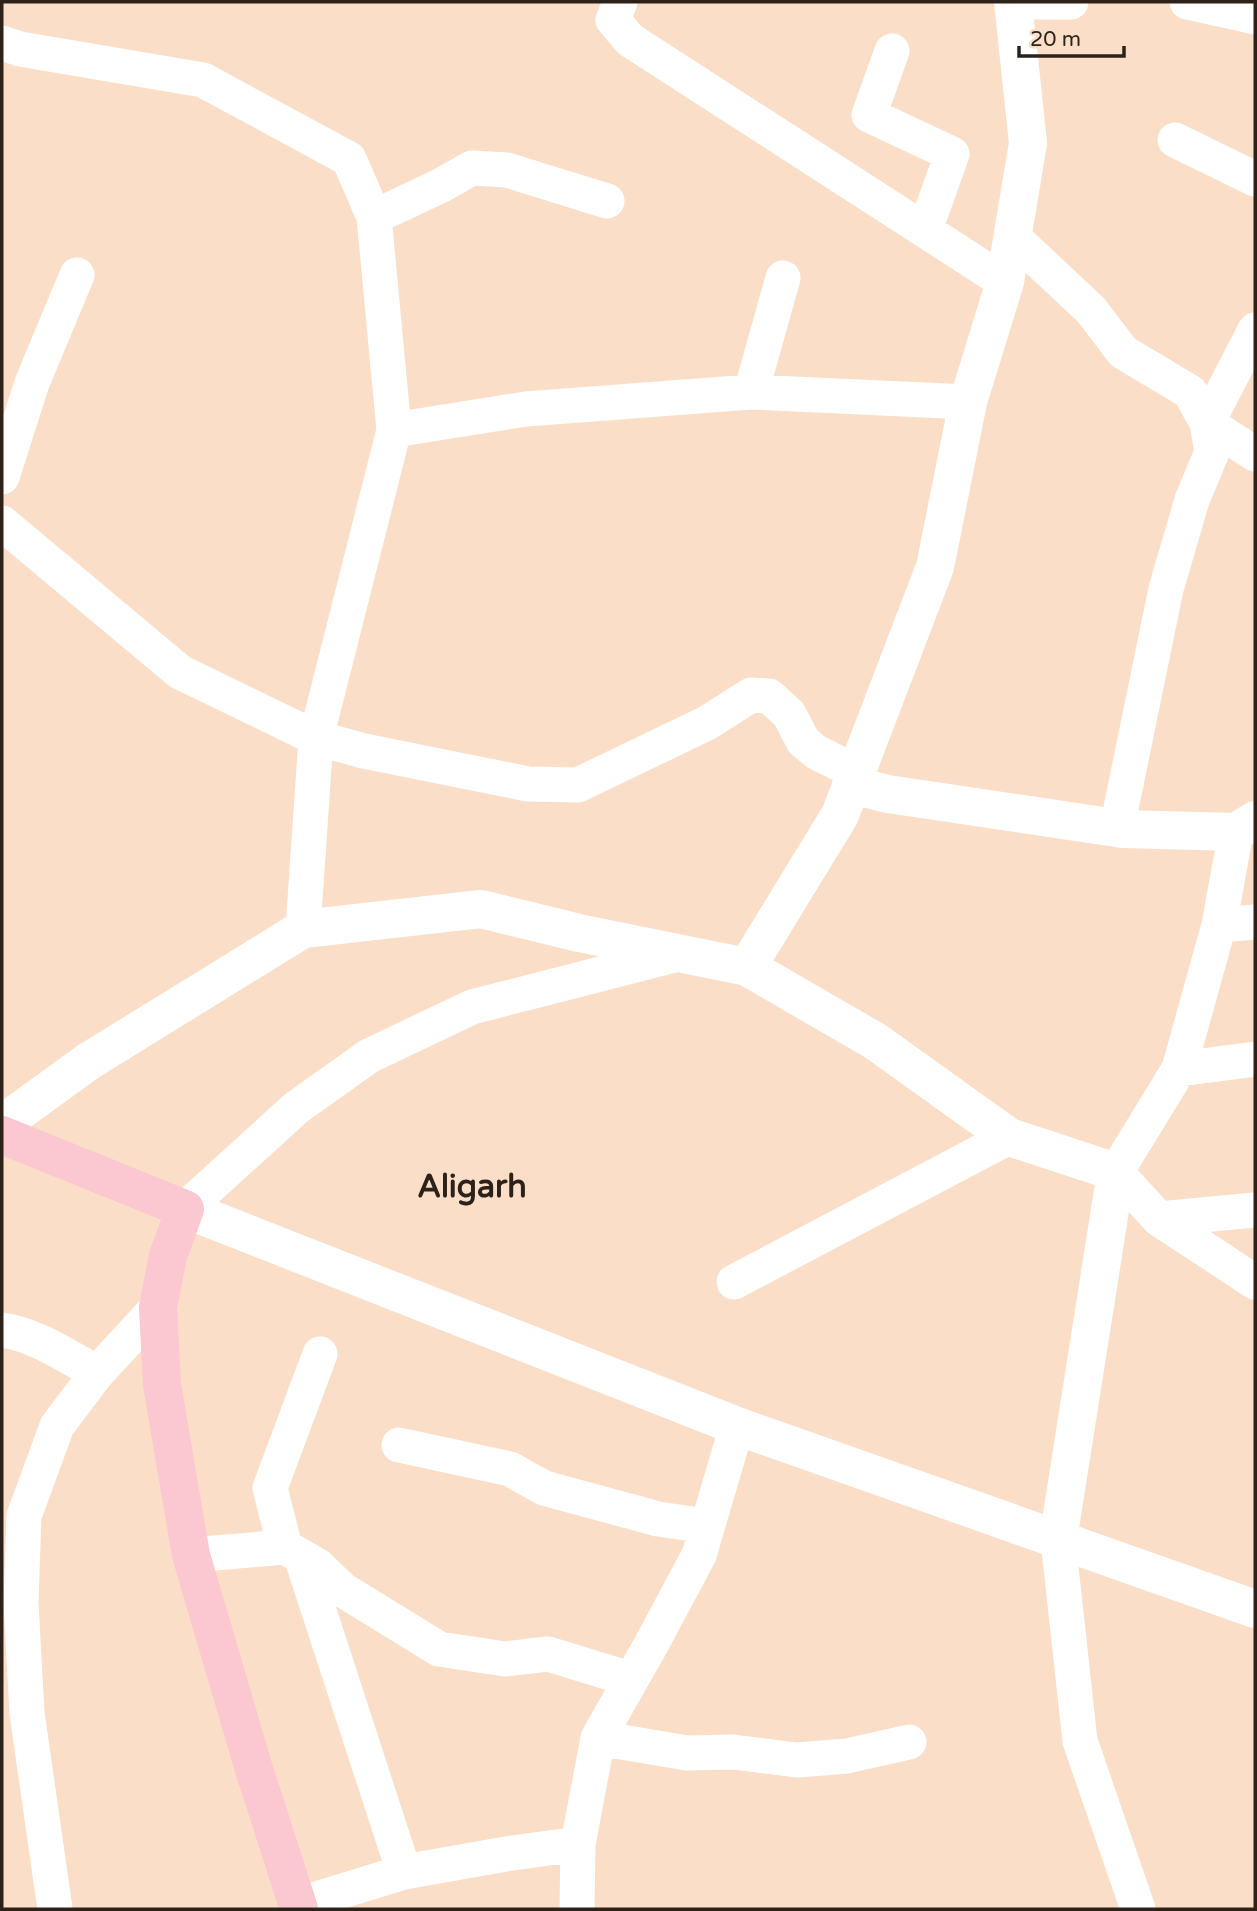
<svg xmlns="http://www.w3.org/2000/svg" width="1257" height="1911" font-family="'Varela Round',sans-serif">
  <rect width="100%" height="100%" fill="#fbdec8"/>
  <g fill="none" stroke-linecap="round" stroke-linejoin="round">
    <path stroke="#fff" stroke-width="35" d="M620,2L613,20L630,40L1005,282
      M1013,2H1071
      M1187,2L1255,17
      M2,43L20,49L203,80L349,159L374,217L394,430L316,738L303,929
      M892,51L869,115L952,154L925,230
      M1175,140L1255,179
      M374,217L440,186L472,168L507,170L607,201
      M1013,237L1091,310L1123,352L1190,392L1207,423L1212,452L1192,500L1166,589L1121,808L1123,829
      M1255,330L1207,423L1255,454
      M751,392L783,278
      M394,430L526,409L751,392L968,402
      M2,477L32,383L77,275
      M2,523L180,672L316,738L364,751L528,784L578,785L707,723L751,695L769,696L789,714L803,741L816,752L856,772
      M1236,832L1219,925L1179,1069L1116,1172L1159,1219L1255,1282
      M1219,925L1255,922
      M1179,1069L1255,1059
      M185,1209L296,1108L369,1056L472,1007L678,954
      M1159,1219L1255,1210
      M734,1282L1009,1137
      M2,1330C35,1334 68,1357 97,1373
      M399,1445L510,1469L544,1488L658,1519L707,1526
      M1058,1540L1080,1741L1138,1909
      M285,1547L318,1566L343,1590L439,1649L505,1659L548,1654L630,1679
      M191,1555L285,1547L270,1488L320,1354
      M301,1556L404,1872
      M598,1738L687,1753L733,1752L797,1760L847,1756L909,1742
      M297,1905L404,1872L506,1854L578,1844
      M55,1909L27,1713L21,1602L24,1516L57,1426L97,1373L158,1307
      M577,1909L578,1844L598,1738L652,1643L699,1555L737,1426"/>
    <path stroke="#fff" stroke-width="38" d="M851,785L888,794L1123,829L1236,832L1255,820
      M747,967L840,815L935,567L968,402L1005,282L1028,143L1013,2
      M2,1124L89,1061L303,929L481,909L579,933L747,967L875,1041L1009,1137L1116,1172L1058,1540
      M185,1209L737,1426L1255,1609"/>
    <path stroke="#fbc7d1" stroke-width="38" d="M2,1135L185,1209L168,1256L158,1307L162,1385L191,1555L253,1766L299,1909"/>
  </g>
  <g text-anchor="middle" stroke-width="6" stroke-linejoin="round" paint-order="stroke">
    <g font-size="32" font-weight="bold" fill="#2d221a" stroke="#fbdec8">
      <text x="472" y="1197">Aligarh</text>
    </g>
  </g>
  <rect width="1257" height="1911" fill="none" stroke="#2d221a" stroke-width="7"/>
  <path d="M1019 46v10h105v-10" fill="none" stroke="#2d221a" stroke-width="3.5"/>
  <text x="1030" y="46" font-size="21" fill="#2d221a" stroke="#fbdec8" stroke-width="5" paint-order="stroke">20 m</text>
</svg>
